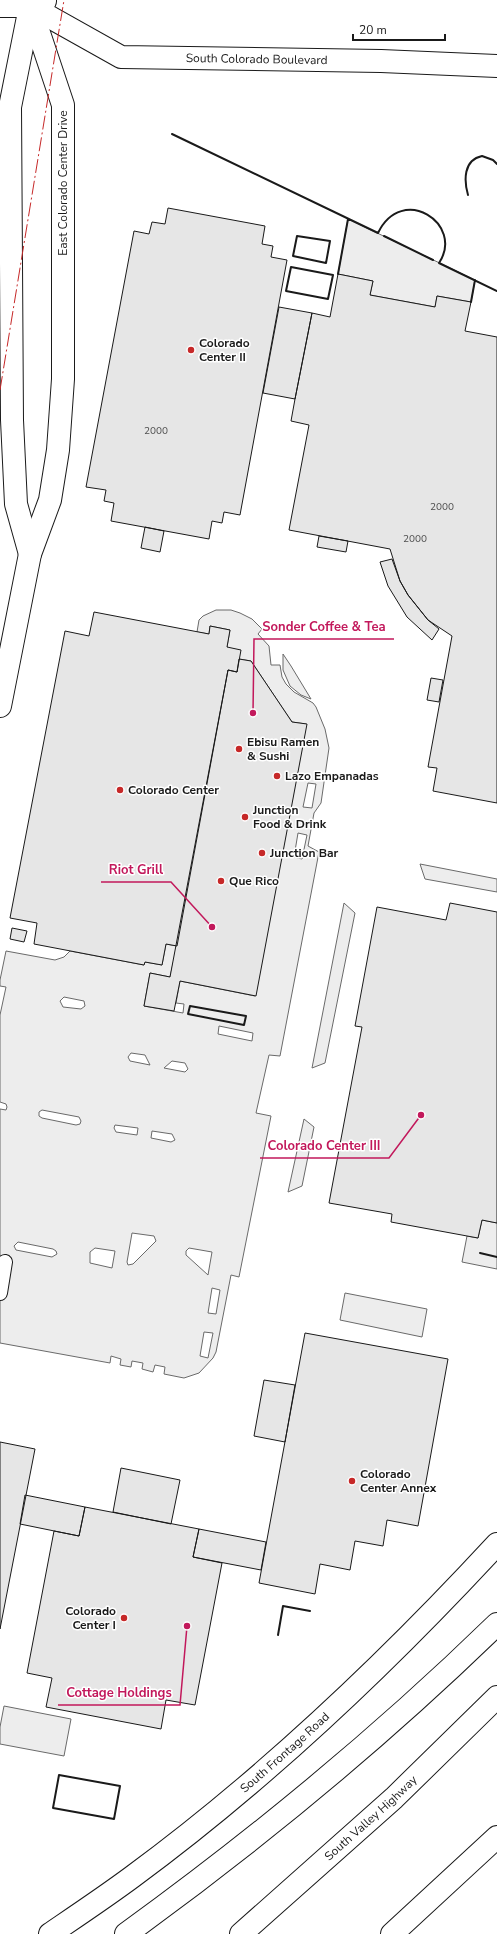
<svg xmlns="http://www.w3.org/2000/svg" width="497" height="1934" font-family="'Nunito Sans',sans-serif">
  <rect width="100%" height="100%" fill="#fff"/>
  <path fill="#ededed" stroke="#6a6a6a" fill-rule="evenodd" d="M348,219L475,280L471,302L437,296L435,307L370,295L373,281L338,274Z
    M216,610H231L240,613L252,619L262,629L258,634L269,646L271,665H280L282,677L286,684L294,692L313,703L316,707L325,729L329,748L321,803L314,813L308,846L319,852L280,1056L269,1055L256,1113L271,1116L239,1277L231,1275L216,1352L213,1358L199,1373L184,1378L164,1374L165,1367L155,1365L153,1372L142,1369L143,1363L132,1361L131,1367L120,1365L121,1359L111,1356L110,1363L0,1343V1109L6,1110L7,1107L6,1104L0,1102V1015L6,987L0,986V980L6,951L55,960L64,957L70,951L144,965L145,962L162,965L166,944L177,946L170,977L150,973L144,1006L183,1013L184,1004L176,1003L180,981L255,996L306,724L292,722L251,661L239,659L227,647L230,630L210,626L209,634L197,632L199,620L203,616ZM308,783L316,784L312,808L303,807ZM298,833L307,835L302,859L294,857ZM64,997L84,1001L85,1006L81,1009L63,1007L60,1001ZM219,1026L253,1033L252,1041L218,1034ZM131,1053L145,1055L150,1065L130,1061L128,1057ZM172,1061L185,1063L188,1069L185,1072L164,1068ZM42,1110L79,1117L81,1121L80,1124L76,1125L42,1118L39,1116V1112ZM115,1125L138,1128L137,1135L116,1132L114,1128ZM152,1131L172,1134L175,1140L171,1142L151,1138ZM132,1233L154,1236L156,1241L133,1264L128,1265L127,1262ZM18,1242L53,1249L56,1251L57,1254L52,1257L16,1250L14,1246ZM95,1248L115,1251L112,1268L90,1263V1252ZM189,1248L212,1252L208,1275L186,1255V1251ZM212,1288L220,1290L216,1314L208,1313ZM204,1332L213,1333L208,1358L200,1356Z
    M283,654L291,666L311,699L301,695L290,686L283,670Z
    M420,864L497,879V892L425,879Z
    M344,903L355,913L325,1063L312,1068Z
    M304,1119L314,1127L302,1186L288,1192Z
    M482,1220L497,1223V1269L462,1262L467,1236L478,1238Z
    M345,1293L427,1309L422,1337L340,1320Z
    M4,1706L71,1719L64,1756L0,1744V1727Z"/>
  <path fill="#e6e6e6" stroke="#1a1a1a" d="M168,208L265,226L262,244L273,246L271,257L287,260L240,515L224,512L222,523L212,521L209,539L111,521L114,503L104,501L106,490L86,487L134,231L149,234L152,222L165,224Z
    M338,274L373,281L370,295L435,307L437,296L471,302L465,331L497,337V803L433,791L437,768L428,767L452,636L428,620L408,595L400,581L390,549L289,530L309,425L291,421L295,399L312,313L330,317Z
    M279,307L312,313L295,399L263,393Z
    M145,527L164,531L160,552L141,548Z
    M319,536L348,541L346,552L317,547Z
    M392,559L400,581L408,595L428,620L439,629L432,640L407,617L388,586L380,562Z
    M94,612L209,634L210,626L230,630L227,647L241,650L237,672L228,670L177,946L166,944L162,965L145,962L144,965L34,944L37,923L10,918L65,631L89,636Z
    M239,659L251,661L292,722L307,724L256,996L180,981L174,1011L144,1006L150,973L170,977L228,670L237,672Z
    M431,678L443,680L439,702L427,700Z
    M450,903L497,912V1223L482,1220L478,1238L391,1222L392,1214L329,1203L362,1027L355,1026L377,907L446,920Z
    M12,928L27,931L24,942L10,939Z
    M305,1333L448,1359L418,1526L387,1520L383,1546L355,1541L350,1570L320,1564L315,1594L259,1583Z
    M264,1380L295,1385L285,1442L254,1436Z
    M0,1442L35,1449L0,1629Z
    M121,1468L180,1480L171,1524L113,1512Z
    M25,1495L85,1507L79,1536L20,1524Z
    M85,1507L199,1529L193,1557L222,1563L195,1705L166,1700L161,1729L46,1707L52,1678L27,1673L54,1531L79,1536Z
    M199,1529L266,1542L261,1570L193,1557Z"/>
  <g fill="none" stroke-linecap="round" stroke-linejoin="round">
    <g stroke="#1a1a1a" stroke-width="16">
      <path id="lane" d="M0,1293L5,1262"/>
    </g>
    <g stroke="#1a1a1a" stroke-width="24">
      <g id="street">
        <path d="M30,7L10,107L12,420L16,504L30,554"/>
        <path d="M0,706L30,554L50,500L58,450L63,379V105L30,6"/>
        <path id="s1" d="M50,1934C78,1915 105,1897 132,1877C264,1780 386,1664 497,1544"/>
      </g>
    </g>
    <g stroke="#1a1a1a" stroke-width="24">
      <g id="primary">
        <path d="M0,6H30L45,1"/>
        <path id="s2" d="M30,6L121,57L381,61L497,66"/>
      </g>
    </g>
    <g stroke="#1a1a1a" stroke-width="24">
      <g id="highway">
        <path d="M126,1934C257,1839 381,1737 497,1624"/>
        <path id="s3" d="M241,1934L394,1798L497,1697"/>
        <path d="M392,1934L497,1837"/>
      </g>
    </g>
    <use href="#lane" stroke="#fff" stroke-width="14"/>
    <use href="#street" stroke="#fff" stroke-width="22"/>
    <use href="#primary" stroke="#fff" stroke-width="22"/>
    <use href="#highway" stroke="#fff" stroke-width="22"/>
    <path stroke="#1a1a1a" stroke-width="2" d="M172,134L378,233C402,183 465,224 439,263L497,291
      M468,195C464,181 463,160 482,156L493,160L497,164
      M297,236L330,241L326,263L293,256Z
      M384,236L433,260
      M291,267L333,275L328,299L286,291Z
      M338,274L348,219
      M471,302L475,280
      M190,1006L246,1016L244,1025L188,1014Z
      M480,1253L497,1257
      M278,1635L283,1606L310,1611
      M59,1775L120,1786L114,1819L53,1808Z"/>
    <path stroke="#c62828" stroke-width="1" stroke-dasharray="14 3 2 3" stroke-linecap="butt" d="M0,390L64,0"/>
  </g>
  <g fill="#c62828" stroke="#fff" stroke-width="1.5">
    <circle cx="191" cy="350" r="4"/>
    <circle cx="239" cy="749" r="4"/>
    <circle cx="277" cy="776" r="4"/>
    <circle cx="120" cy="790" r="4"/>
    <circle cx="245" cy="817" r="4"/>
    <circle cx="262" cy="853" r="4"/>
    <circle cx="221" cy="881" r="4"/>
    <circle cx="352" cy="1481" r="4"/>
    <circle cx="124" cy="1618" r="4"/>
  </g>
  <g text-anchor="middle" stroke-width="3" stroke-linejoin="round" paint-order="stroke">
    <g font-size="10" fill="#4d4d4d">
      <text x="156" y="434">2000</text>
      <text x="442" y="510">2000</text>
      <text x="415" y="542">2000</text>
    </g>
    <g font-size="12" fill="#1a1a1a" stroke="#fff">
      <text dy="4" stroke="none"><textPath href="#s2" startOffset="240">South Colorado Boulevard</textPath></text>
      <text transform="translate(63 183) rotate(-90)" y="4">East Colorado Center Drive</text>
      <text dy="4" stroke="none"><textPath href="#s1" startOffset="297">South Frontage Road</textPath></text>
      <text dy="4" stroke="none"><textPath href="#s3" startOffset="174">South Valley Highway</textPath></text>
    </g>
    <g font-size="12" font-weight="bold" fill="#1a1a1a" stroke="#fff" text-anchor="start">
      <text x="199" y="347">Colorado<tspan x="199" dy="14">Center II</tspan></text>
      <text x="247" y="746">Ebisu Ramen<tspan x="247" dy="14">&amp; Sushi</tspan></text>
      <text x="285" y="780">Lazo Empanadas</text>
      <text x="128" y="794">Colorado Center</text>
      <text x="253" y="814">Junction<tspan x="253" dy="14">Food &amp; Drink</tspan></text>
      <text x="270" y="857">Junction Bar</text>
      <text x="229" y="885">Que Rico</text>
      <text x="360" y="1478">Colorado<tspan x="360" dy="14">Center Annex</tspan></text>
      <text x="116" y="1615" text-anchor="end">Colorado<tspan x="116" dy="14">Center I</tspan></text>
    </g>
  </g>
  <path fill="none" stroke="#c2185b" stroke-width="1.5" d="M253 713L254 639H394M212 927L171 882H101M421 1115L389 1158H260M187 1626L180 1705H58"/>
  <g fill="#c2185b" stroke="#fff" stroke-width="1.5">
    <circle cx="253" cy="713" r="4"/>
    <circle cx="212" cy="927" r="4"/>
    <circle cx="421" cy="1115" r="4"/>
    <circle cx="187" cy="1626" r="4"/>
  </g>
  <g font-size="13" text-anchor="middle" font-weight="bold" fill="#c2185b" stroke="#fff" stroke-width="3" stroke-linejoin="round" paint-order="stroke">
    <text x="324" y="631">Sonder Coffee &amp; Tea</text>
    <text x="136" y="874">Riot Grill</text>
    <text x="324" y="1150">Colorado Center III</text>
    <text x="119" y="1697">Cottage Holdings</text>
  </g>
  <path d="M353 34v6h92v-6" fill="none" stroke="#1a1a1a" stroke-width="2"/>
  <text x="359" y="34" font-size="12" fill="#1a1a1a" stroke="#ffffff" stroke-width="3" paint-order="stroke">20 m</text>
</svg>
